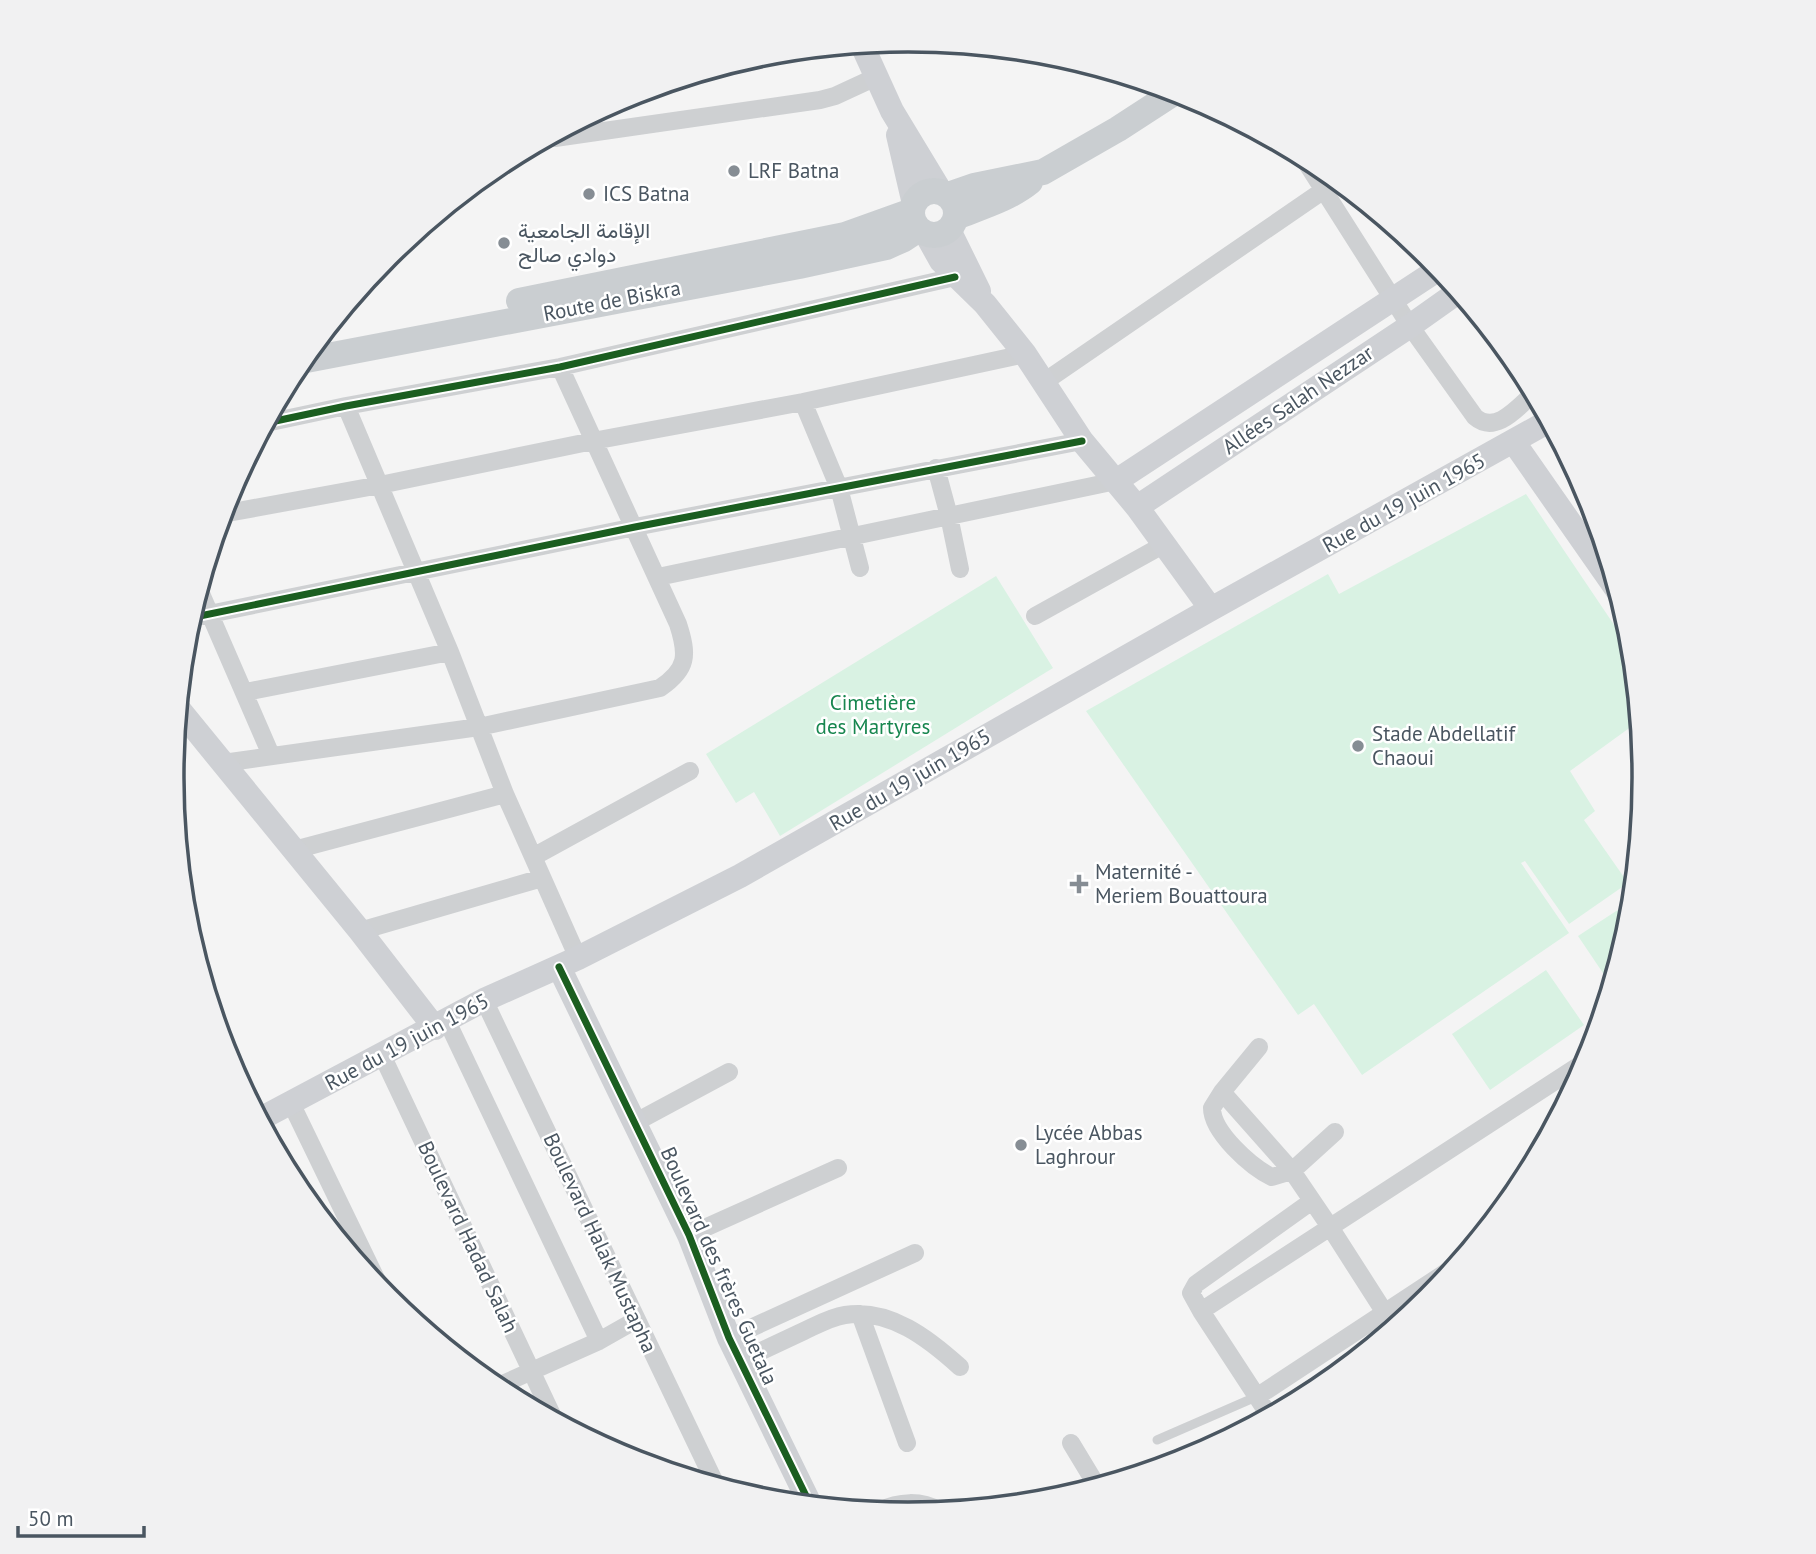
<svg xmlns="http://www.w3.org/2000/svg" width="1816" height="1554" font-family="'PT Sans',Vazirmatn,sans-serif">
  <rect width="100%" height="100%" fill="#f4f4f4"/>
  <path fill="#d9f2e3" d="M1526,494L1633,653L1639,721L1570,771L1595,811L1584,820L1628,883L1569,924L1525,861L1521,863L1569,933L1362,1075L1314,1004L1298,1015L1086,711L1328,574L1339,594Z
    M996,576L1053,668L780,836L754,792L736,803L706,754Z
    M1633,900L1631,921L1613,979L1609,982L1578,936Z
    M1546,970L1584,1025L1490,1090L1452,1034Z"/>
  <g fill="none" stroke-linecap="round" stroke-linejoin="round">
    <path stroke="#ced0d2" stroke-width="9" d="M1157,1440L1258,1396"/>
    <path stroke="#ced0d2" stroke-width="18" d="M555,138L820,100L835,96L876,77
      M1302,156L1410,326L1475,417C1496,435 1518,407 1534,393
      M1044,382L1337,181
      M803,402L839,488L860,568
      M346,406L450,652L505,794L578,958
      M266,423L346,406L560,367L955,277
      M936,468L949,516L960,569
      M222,514L380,485L593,441L803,402L1025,354
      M658,577L1116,481
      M199,589L271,755
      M1035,616L1163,545
      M190,618L635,527L1082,441
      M246,692L450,652
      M223,763L479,727L660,688C688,669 688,655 678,624L560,367
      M294,850L505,794
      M533,857L690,771
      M360,931L542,878
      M484,1000L716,1485
      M447,1021L599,1341
      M1259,1047L1222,1092L1212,1108C1212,1132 1251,1167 1272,1177L1292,1171L1335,1132
      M382,1055L554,1419
      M1222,1092L1292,1171L1330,1227L1394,1327
      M291,1103L383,1293
      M636,1122L729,1072
      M689,1235L838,1168
      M1201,1311L1191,1293L1196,1284L1312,1201
      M860,1314L907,1443
      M729,1338L915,1253
      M740,1361C761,1351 783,1341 804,1331C817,1325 831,1317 845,1315C890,1308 929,1339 960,1367
      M496,1387L599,1341L636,1320
      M1258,1396L1454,1267
      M1269,1415L1201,1311L1589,1059
      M1071,1443L1097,1486
      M879,1511C899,1501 921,1500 940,1511"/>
    <path stroke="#ced0d4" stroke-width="24" d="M862,45L892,111L941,192
      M898,135L914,204
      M949,230L979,291
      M926,234L941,261L985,304L1025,354L1082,441L1137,507L1211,609
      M1513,441L1617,590
      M1116,481L1439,269
      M1137,507L1410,326L1458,292
      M178,708L360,931L435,1028
      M559,967L689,1235L729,1338L810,1504
      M260,1119L484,1000L578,958L740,876L1211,609L1549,421"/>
    <path stroke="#caced1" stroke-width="26" d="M912 213a22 22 0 1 1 44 0a22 22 0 1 1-44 0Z
      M948,195L974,186L1043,172L1118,129L1175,92
      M956,217C981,207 1009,199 1030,182
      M519,301L845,235L912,211
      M301,361L799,266L886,247L904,239L919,229"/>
    <g stroke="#fff" stroke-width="11">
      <path id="cycleway" d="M266,423L346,406L560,367L955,277
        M190,618L635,527L1082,441
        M559,967L689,1235L729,1338L810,1504"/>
    </g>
    <use href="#cycleway" stroke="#1b5e20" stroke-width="7"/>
  </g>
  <g fill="#868d94" stroke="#fff" stroke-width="2.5">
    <circle cx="734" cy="171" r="7"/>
    <circle cx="589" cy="194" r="7"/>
    <circle cx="504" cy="243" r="7"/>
    <circle cx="1358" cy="746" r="7"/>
    <path d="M1075.5 873.5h7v7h7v7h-7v7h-7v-7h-7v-7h7z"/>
    <circle cx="1021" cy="1145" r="7"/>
  </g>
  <g text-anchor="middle" stroke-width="5" stroke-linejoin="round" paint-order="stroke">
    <g font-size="21" fill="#4a5661" stroke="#fff" text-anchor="start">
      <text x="748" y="178">LRF Batna</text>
      <text x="603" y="201">ICS Batna</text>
      <text x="518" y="238">الإقامة الجامعية<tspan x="518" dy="24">دوادي صالح</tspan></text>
      <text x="1372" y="741">Stade Abdellatif<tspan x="1372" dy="24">Chaoui</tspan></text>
      <text x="1095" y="879">Maternité -<tspan x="1095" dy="24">Meriem Bouattoura</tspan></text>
      <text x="1035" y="1140">Lycée Abbas<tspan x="1035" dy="24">Laghrour</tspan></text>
    </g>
    <g font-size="21" fill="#4a5661" stroke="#fff">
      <text transform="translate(612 301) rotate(-11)" y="7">Route de Biskra</text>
      <text transform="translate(1298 400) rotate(-34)" y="7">Allées Salah Nezzar</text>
      <text transform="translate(1404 503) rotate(-29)" y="7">Rue du 19 juin 1965</text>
      <text transform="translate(910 780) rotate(-30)" y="7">Rue du 19 juin 1965</text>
      <text transform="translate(407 1042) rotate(-28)" y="7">Rue du 19 juin 1965</text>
      <text transform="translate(468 1237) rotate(65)" y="7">Boulevard Hadad Salah</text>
      <text transform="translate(600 1243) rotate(65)" y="7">Boulevard Halak Mustapha</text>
      <text transform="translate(719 1266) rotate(66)" y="7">Boulevard des frères Guetala</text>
    </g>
    <g font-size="21" fill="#17864f" stroke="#fff">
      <text x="873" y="710">Cimetière<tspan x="873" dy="24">des Martyres</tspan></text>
    </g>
  </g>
  <path d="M0 0H1816V1554H0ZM908 52H908A724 724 0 0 1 1632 776V778A724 724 0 0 1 908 1502H908A724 724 0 0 1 184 778V776A724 724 0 0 1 908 52Z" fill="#f1f1f2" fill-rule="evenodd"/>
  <path fill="none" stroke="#4a5661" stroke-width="3.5" d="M908 52H908A724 724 0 0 1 1632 776V778A724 724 0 0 1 908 1502H908A724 724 0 0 1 184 778V776A724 724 0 0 1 908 52Z"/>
  <path d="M18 1526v10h126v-10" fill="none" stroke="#4a5661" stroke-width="3.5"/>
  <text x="28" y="1526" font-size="21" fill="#4a5661" stroke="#ffffff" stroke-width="5" paint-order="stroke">50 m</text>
</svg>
